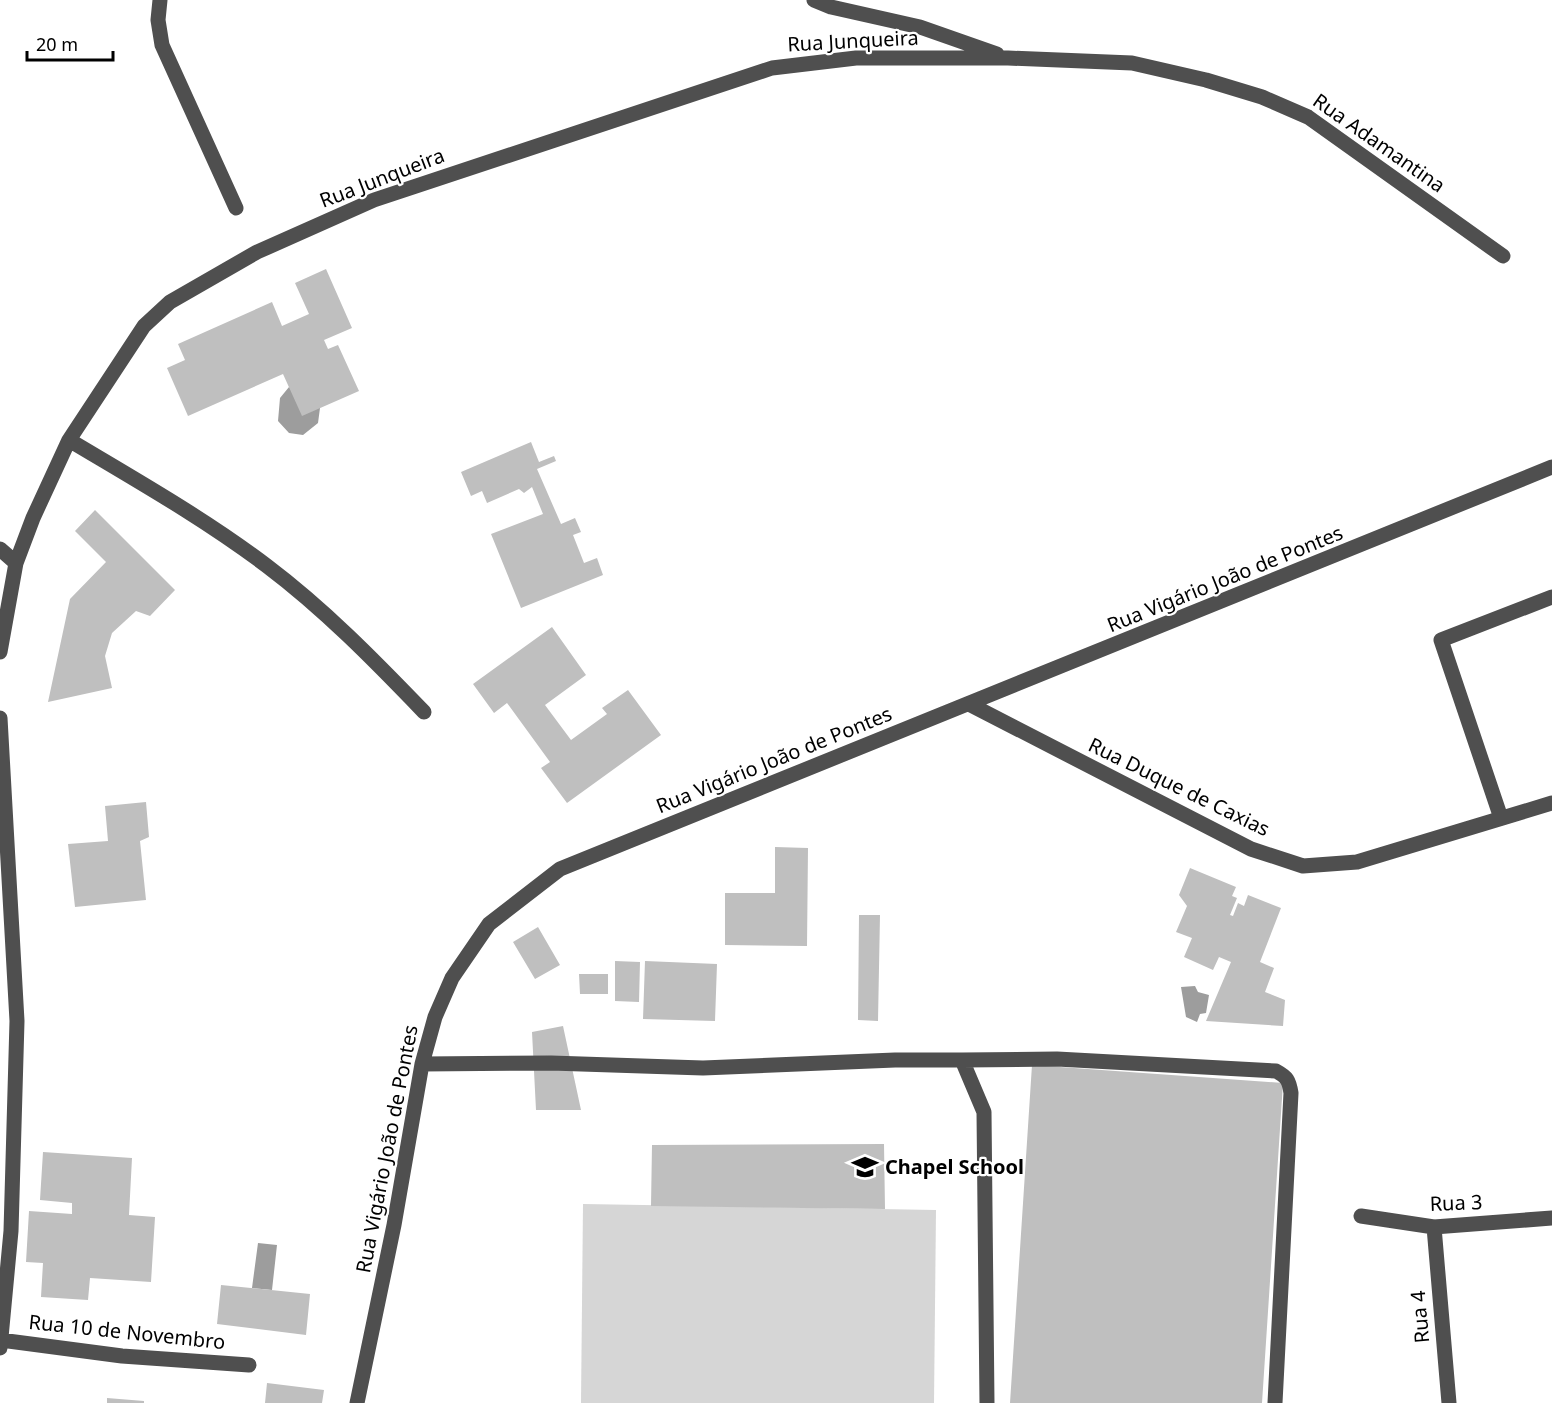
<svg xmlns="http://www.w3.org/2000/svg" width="1552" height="1403" font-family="'Noto Sans',sans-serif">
  <rect width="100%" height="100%" fill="#fff"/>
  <path fill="#d6d6d6" d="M583,1204L936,1210L934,1403H581Z"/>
  <path fill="#9d9d9d" d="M289,387L320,408L318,423L303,435L289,433L278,421L280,398Z
    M1195,986L1198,992L1209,995L1206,1013L1200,1014L1197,1022L1186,1017L1181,987Z
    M258,1243L277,1245L272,1290L252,1288Z"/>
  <path fill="#bfbfbf" d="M326,269L352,328L324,340L328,349L338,345L359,391L302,416L283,374L188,416L167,368L185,360L178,344L272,302L282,326L309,314L295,283Z
    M531,442L539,462L554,456L556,461L537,469L561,524L575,518L581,532L573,535L584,563L597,558L603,575L521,608L491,534L543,514L532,487L524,493L519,489L487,503L482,491L471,496L461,472Z
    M95,510L175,590L150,616L136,611L112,633L105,656L112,688L48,702L70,599L106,562L75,531Z
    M552,627L586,675L545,705L571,740L607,714L602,708L628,690L661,735L567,803L541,768L550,762L507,703L494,713L473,684Z
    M146,802L149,837L140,841L146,900L75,907L68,844L108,841L105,806Z
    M775,847L808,848L807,946L725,945V893H775Z
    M1190,868L1236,887L1232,896L1237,898L1230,915L1233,916L1238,903L1244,906L1248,895L1281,908L1260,962L1274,968L1265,992L1285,1000L1283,1026L1206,1021L1231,962L1219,957L1213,970L1184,957L1192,938L1176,932L1187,906L1179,895Z
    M859,915H880L878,1021L858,1020Z
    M538,927L560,965L535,979L513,942Z
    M615,961L640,962L639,1002L615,1001Z
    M645,961L717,964L715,1021L643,1019Z
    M579,974H608V994H580Z
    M563,1026L581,1110H536L532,1032Z
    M1032,1065L1283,1083L1262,1403H1010Z
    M884,1144L885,1209L651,1206L652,1145Z
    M43,1152L132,1158L129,1215L155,1217L151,1282L90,1278L88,1300L41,1297L43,1263L26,1262L29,1211L72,1214V1203L40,1200Z
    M221,1285L310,1294L306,1335L217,1324Z
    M267,1383L324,1390L322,1403H265Z
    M107,1398L144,1401V1403H107Z"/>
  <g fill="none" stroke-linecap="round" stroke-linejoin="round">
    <path stroke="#4f4f4f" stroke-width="15" d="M160,0L158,20L162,45L236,208
      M814,0L831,7L920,27L997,54
      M69,440C136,480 205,519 267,566C324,609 374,660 424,712
      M0,549L16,563
      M0,652L16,563L33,518L69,440L144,326L170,302L257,252L374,200L772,68L856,58H1008L1132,63L1206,80L1262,97L1308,117L1503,256
      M969,704L1251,849L1303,866L1357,862L1552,803
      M0,718L17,1021L11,1231L0,1348
      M1501,818L1441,640L1552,597
      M962,1060L1057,1059L1276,1071C1287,1077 1289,1080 1291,1093L1275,1403
      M422,1064L551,1063L703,1068L895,1060H962L984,1112L987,1403
      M1361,1216L1434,1227L1552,1218
      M1434,1227L1449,1403
      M0,1340L122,1356L249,1365
      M357,1403L394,1225L422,1064L435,1017L452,978L489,924L560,869L1552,467"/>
  </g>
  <defs>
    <g id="school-bare" transform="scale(2.07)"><path d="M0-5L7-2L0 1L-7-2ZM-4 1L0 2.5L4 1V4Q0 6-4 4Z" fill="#000" stroke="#fff" stroke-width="2.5" paint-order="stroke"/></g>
  </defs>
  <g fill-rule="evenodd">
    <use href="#school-bare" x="865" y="1167"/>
  </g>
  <g text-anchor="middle" stroke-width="4.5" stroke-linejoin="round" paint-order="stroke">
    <g font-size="20" fill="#000" stroke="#fff">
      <text transform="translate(853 41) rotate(-3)" y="7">Rua Junqueira</text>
      <text transform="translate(1379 143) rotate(35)" y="7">Rua Adamantina</text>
      <text transform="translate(382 178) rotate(-21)" y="7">Rua Junqueira</text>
      <text transform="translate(1225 579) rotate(-22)" y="7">Rua Vigário João de Pontes</text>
      <text transform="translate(774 760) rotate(-22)" y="7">Rua Vigário João de Pontes</text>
      <text transform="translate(1179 787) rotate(26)" y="7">Rua Duque de Caxias</text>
      <text transform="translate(387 1149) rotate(-79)" y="7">Rua Vigário João de Pontes</text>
      <text transform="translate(1456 1203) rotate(-2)" y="7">Rua 3</text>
      <text transform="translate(1420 1317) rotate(-95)" y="7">Rua 4</text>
      <text transform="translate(127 1332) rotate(6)" y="7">Rua 10 de Novembro</text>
    </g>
    <g font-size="20" font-weight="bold" fill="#000" stroke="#fff" text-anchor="start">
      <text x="885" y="1174">Chapel School</text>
    </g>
  </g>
  <path d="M27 51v9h86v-9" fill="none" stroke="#000000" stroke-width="3"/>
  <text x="36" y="51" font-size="18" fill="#000000" stroke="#ffffff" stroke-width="4.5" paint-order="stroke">20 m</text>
</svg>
